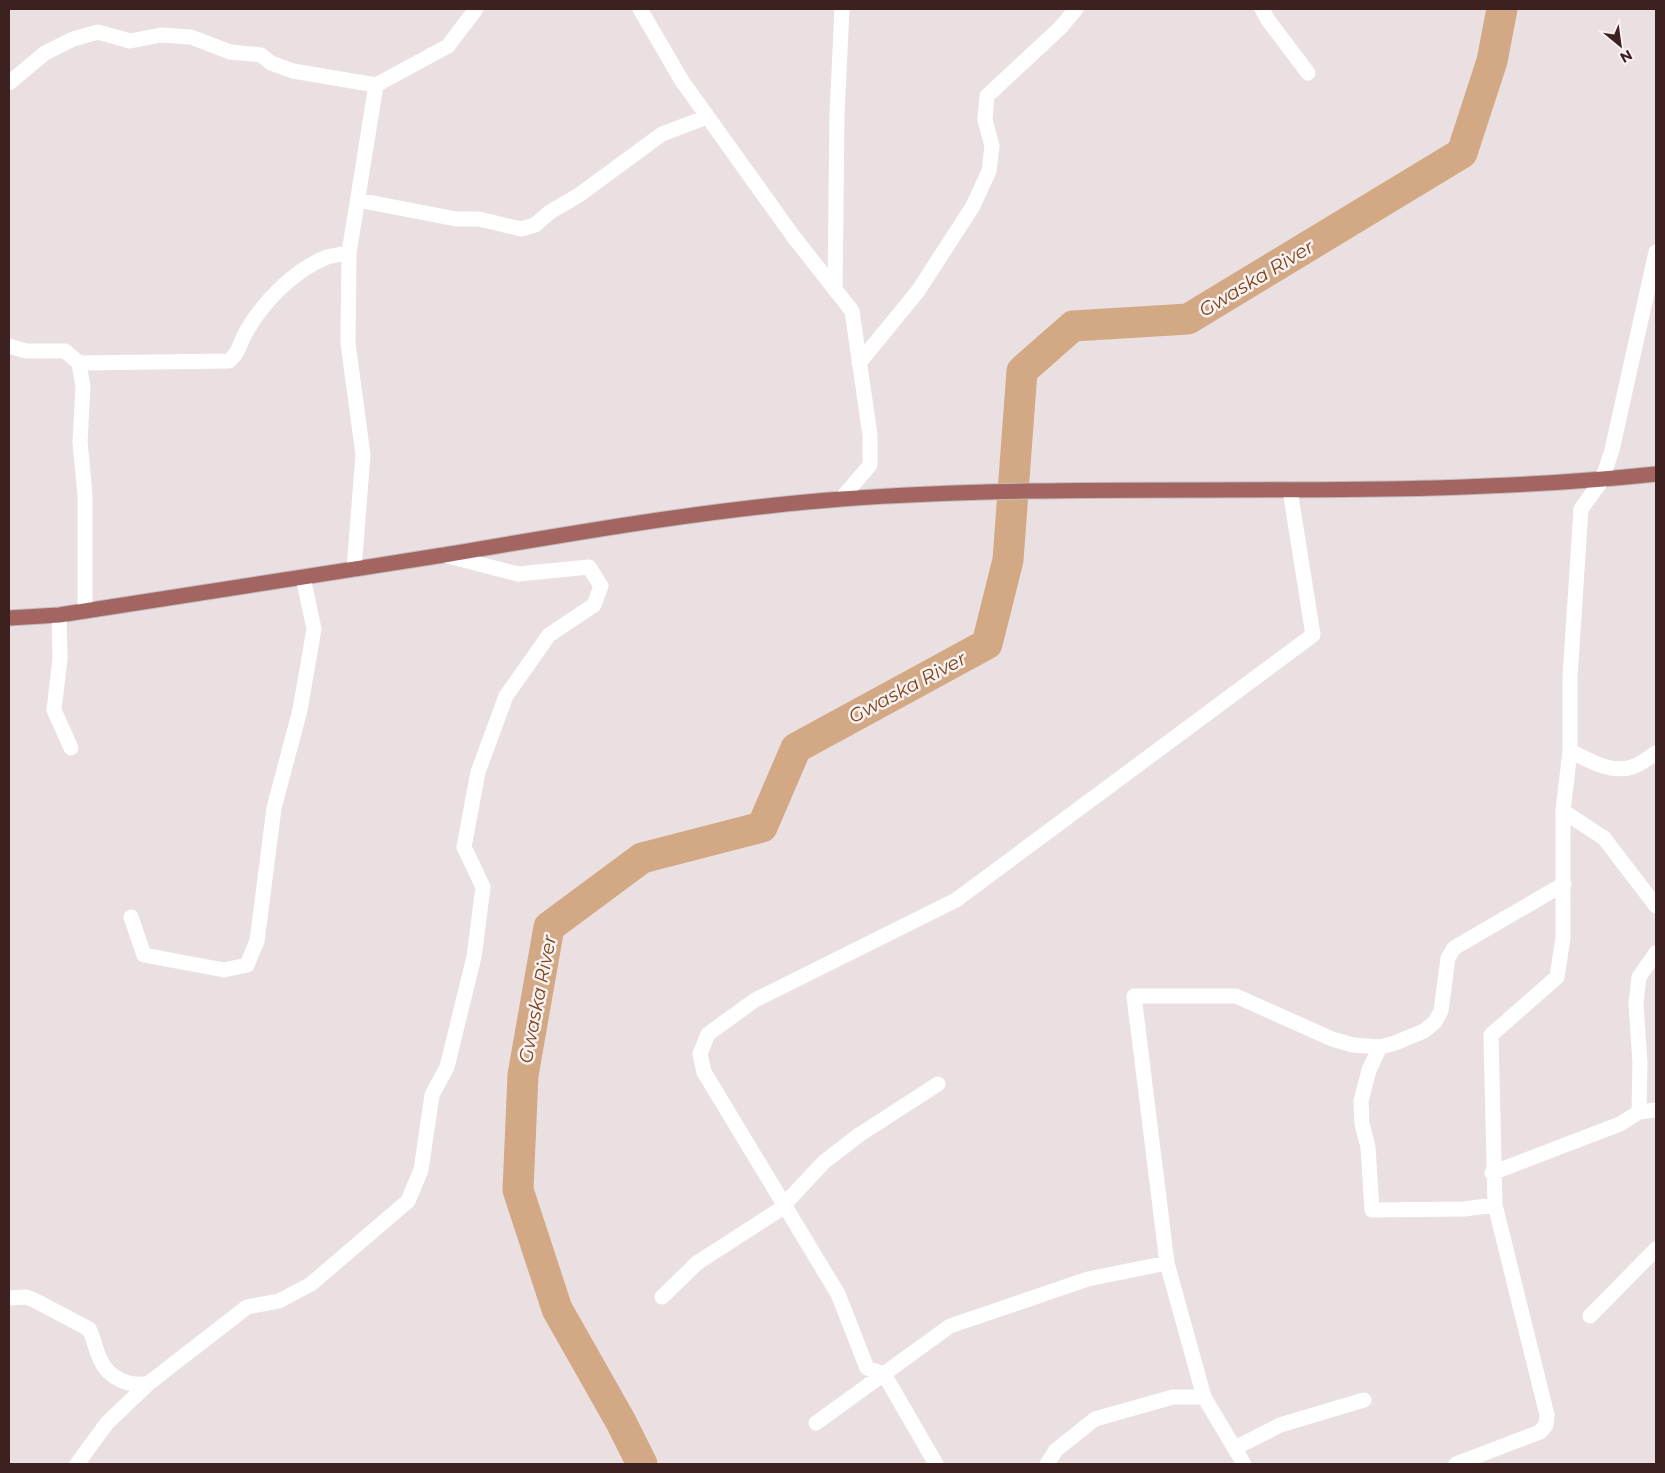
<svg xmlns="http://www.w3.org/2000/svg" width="1665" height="1473" font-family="Montserrat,sans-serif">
  <rect width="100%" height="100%" fill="#ebe0e1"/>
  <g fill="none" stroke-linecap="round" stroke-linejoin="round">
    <path stroke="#d3a985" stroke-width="31" d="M642,1464L621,1422L557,1309L518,1190L523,1075L549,927L642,858L762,827L796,748L987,644L1008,560L1022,371L1073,326L1188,319L1462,153L1492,61L1502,9"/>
    <g stroke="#c4bcbc" stroke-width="17">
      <path id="major" d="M9,618L59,615C190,594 320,575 450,554C580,532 710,509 842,499C1113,479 1386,503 1656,474"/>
    </g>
    <path stroke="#fff" stroke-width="15" d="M640,9L682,81L793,236L852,311L870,435V465L841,499
      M1262,9L1268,20L1308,73
      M9,83L45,53L73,39L98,32L130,41L161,35L191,37L230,52L261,55L271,63L293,71L376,85
      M358,200L456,219H479L521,229L535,225L550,212L579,195L662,134L707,117
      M835,290L837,114L842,9
      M9,346L26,351H65L79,363L83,387L80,442L85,495V610
      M79,363L229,361C241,350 239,344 246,332C263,302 294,270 327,257C334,255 342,254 349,253
      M859,363L918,291L973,206L989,171L992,146L985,120L987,96L1061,27L1076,9
      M354,569L363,455L348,343L349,253L376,85L448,46L476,9
      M59,615L60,659L54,710L71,748
      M1570,751C1589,760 1610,774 1632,767C1640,765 1649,757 1656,753
      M1563,811L1604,838L1656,906
      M131,917L144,955L224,970L247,965L257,941L274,808L300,710L314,629L303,577
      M1380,1047L1369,1070L1361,1101L1362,1124L1368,1147L1372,1210L1464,1209L1495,1205
      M1639,1112L1640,1063L1636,1003L1639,977L1656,953
      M1492,1173L1620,1124L1639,1112L1656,1110
      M662,1297L697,1263L779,1210L824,1162L859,1135L938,1084
      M9,1298L26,1297L34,1300L89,1329C94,1338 95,1349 100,1359C108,1378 130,1388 149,1383
      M1590,1316L1656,1249
      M816,1423L950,1326L1088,1279L1167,1263
      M1235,1448L1280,1425L1364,1400
      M77,1464L107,1423L149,1383L247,1307L279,1301L311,1284L408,1201L421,1170L432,1095L447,1067L474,957L483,887L464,847L478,772L506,696L549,635L594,605L601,586L589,567L518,574L444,555
      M936,1464L884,1374L867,1368L838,1294L704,1072L700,1054L708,1034L755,1000L956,900L1313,635L1290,490
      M1047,1464L1056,1450L1095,1419L1173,1397H1204
      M1244,1464L1204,1397L1167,1263L1134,996H1236L1332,1039L1353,1045L1380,1047L1395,1043L1424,1031L1435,1022L1441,1011L1448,958L1454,948L1564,884
      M1456,1464L1540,1432L1546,1425L1547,1415L1495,1205L1491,1035L1557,977L1563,938V811L1570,751V677L1581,509L1602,480L1612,450L1656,252"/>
    <use href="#major" stroke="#a36562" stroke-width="15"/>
  </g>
  <g text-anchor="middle" stroke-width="5" stroke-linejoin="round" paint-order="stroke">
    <g font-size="19" font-style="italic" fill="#7b4718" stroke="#f8f0f2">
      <text transform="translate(1256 278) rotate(-31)" y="7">Gwaska River</text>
      <text transform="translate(907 687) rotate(-28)" y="7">Gwaska River</text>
      <text transform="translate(537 999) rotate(-79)" y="7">Gwaska River</text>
    </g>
  </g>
  <rect width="1665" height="1473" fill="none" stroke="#3c2120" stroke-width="20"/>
  <g transform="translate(1620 45) rotate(151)" stroke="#f8f0f2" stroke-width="4" paint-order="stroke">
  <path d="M0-4L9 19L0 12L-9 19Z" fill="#3c2120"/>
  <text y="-8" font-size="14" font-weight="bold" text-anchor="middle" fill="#3c2120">N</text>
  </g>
</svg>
